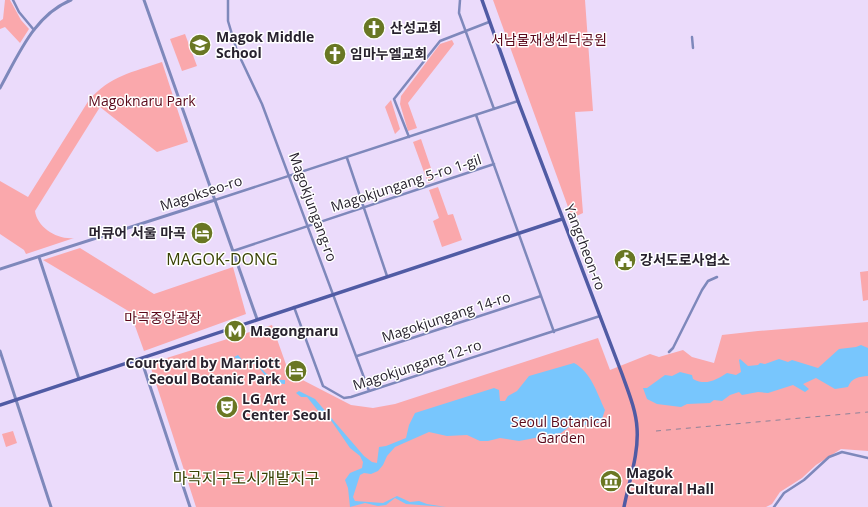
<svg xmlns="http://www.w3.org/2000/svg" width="868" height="507" font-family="'Open Sans','Noto Sans KR',sans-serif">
  <rect width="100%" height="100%" fill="#ebdbfb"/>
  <path fill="#faa8ac" d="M5,0H10L21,20L29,29L20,43L5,27L0,29V21L3,19Z
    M493,0H585L593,111L575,112L583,213L572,218Z
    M185,34L197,66L182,71L170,39Z
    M452,40L454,44L408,103L417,128L408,131L400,104L401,96L440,44Z
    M162,62L188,142L157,152L100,107L35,211C37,227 57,240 74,238L26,254L24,250L0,234V181L28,197L89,100C110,76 133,72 162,62Z
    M391,100L400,129L395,134L385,107Z
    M421,139L435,180L428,183L413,142Z
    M438,187L448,215L453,214L462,240L442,247L433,221L439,218L429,190Z
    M80,248L154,294L233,267L246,314L144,351L130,312L43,260Z
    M868,271V300L863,301L860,272Z
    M868,322V451L841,449L816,465L802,478L780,492L772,504L766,507H196L150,365L154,362L272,325L289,373L351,405L373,408L395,404L598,338L610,370L650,354L659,357L683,350L692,357L714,363L722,335L758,331Z
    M13,431L17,443L6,447L2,434Z"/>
  <path fill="#78c6fd" d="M861,345L868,348V376C859,377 852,377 848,387L835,389L816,378L803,384L809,389L805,392L793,385L768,393L758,392L742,395L739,392L730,395L722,401L714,400L710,403L687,404L681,407L657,404L647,399L643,388H647L665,375L672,376L680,372L692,375L693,379C706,386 716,380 727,373L736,375L741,372L739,360L740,359L748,366L758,365L760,363L765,364L779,359L788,362L792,360L818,368L839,349L856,347Z
    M238,355L243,361L257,362C264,373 271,380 285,380V384C266,383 267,376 256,364L243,363L234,357Z
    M574,363C591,372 597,393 605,410L601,422L589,425L570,426L561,433L519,441L500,438L488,441H480L467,435L447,436L429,432L395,447L387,456L383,465L378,471L371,474L364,473L360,475L353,497L355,501L383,503L397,496L410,502L419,501L427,504L446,507L406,504L395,498L386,505L378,506L365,503L350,507L348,488L345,480L350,473L362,468L363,462L360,456L350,448L330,419L319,412L307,397H301L296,393L299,391L315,399L364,456L372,462L377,463L379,447L386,446L406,438L409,425L415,413L494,388L499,390L500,401H505L508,396L517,391L529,376Z"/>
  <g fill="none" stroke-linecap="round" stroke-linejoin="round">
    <path stroke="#7e88bb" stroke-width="2.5" d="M13,0L19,12L34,30
      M228,0V21L237,51L262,104L369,391
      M460,0L459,13L494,109
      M692,37L693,48
      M476,115L554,332
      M409,137L394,99L440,41L489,22
      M347,158L387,276
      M215,200L518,101
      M233,251L494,164
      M294,307L323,386L344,398L351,397L600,316
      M669,352L673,348L702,290L708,281L717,277
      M357,356L541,296
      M774,507L784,493L804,480L829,457L842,452L868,458"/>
    <path stroke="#7e88bb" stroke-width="3" d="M144,0L257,319
      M0,88C18,56 34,15 71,0
      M39,257L79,379
      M0,269L215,200
      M0,351L51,507
      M141,359L190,507"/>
    <path stroke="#505ba4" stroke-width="3.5" d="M482,0L518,101L622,374C628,391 636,410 637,428C639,454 629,481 624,507
      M0,405L562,219"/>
    <path stroke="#8d8298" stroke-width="1" stroke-dasharray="5 5" stroke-linecap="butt" d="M656,431L868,412"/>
  </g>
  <defs>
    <g id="church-disc" transform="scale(1.15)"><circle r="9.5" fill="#697723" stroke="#fff"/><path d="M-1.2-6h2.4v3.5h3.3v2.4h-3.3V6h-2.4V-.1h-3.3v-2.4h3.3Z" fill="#fff"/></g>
    <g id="school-disc" transform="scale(1.15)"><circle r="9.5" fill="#697723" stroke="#fff"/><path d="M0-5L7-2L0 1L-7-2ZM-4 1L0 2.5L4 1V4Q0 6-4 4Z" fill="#fff"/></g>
    <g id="hotel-disc" transform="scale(1.15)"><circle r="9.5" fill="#697723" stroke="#fff"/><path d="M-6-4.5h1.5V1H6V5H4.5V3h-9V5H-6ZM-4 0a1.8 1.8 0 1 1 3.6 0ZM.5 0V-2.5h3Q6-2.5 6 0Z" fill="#fff"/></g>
    <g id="civic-disc" transform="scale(1.15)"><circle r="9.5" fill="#697723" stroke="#fff"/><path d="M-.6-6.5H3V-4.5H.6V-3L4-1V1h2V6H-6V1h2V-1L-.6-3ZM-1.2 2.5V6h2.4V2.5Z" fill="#fff"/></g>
    <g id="metro-disc" transform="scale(1.15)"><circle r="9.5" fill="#697723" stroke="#fff"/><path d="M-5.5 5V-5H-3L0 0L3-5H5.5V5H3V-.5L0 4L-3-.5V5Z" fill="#fff"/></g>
    <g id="theatre-disc" transform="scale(1.15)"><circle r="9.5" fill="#697723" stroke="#fff"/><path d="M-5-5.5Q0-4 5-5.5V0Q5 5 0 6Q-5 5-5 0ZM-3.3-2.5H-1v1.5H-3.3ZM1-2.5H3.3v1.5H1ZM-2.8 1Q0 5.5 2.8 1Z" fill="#fff"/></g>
    <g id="museum-disc" transform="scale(1.15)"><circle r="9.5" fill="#697723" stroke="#fff"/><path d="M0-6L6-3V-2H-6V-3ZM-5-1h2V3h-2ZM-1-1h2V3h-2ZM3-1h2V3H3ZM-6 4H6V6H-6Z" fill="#fff"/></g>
  </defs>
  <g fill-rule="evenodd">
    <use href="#church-disc" x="374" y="28"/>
    <use href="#school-disc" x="200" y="45"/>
    <use href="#church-disc" x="335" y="54"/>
    <use href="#hotel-disc" x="202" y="233"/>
    <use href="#civic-disc" x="625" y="260"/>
    <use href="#metro-disc" x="235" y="331"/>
    <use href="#hotel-disc" x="296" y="371"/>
    <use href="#theatre-disc" x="227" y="407"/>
    <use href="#museum-disc" x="611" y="481"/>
  </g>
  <g text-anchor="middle" stroke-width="3" stroke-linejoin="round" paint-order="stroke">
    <g font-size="14" font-weight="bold" fill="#28222e" stroke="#fff" text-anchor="start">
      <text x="390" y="33">산성교회</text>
      <text x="216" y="42">Magok Middle<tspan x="216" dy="16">School</tspan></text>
      <text x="350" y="59">임마누엘교회</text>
      <text x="186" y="238" text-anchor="end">머큐어 서울 마곡</text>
      <text x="640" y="265">강서도로사업소</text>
      <text x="250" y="336">Magongnaru</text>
      <text x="280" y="368" text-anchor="end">Courtyard by Marriott<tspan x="280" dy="16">Seoul Botanic Park</tspan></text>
      <text x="242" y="404">LG Art<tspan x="242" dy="16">Center Seoul</tspan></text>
      <text x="626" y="478">Magok<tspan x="626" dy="16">Cultural Hall</tspan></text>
    </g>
    <g font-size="14" fill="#5a081a" stroke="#fff">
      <text x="549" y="45">서남물재생센터공원</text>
      <text x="142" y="106">Magoknaru Park</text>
      <text x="163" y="323">마곡중앙광장</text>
      <text x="561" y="427">Seoul Botanical<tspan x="561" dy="16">Garden</tspan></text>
    </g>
    <g font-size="14" fill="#28222e" stroke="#fff">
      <text transform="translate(406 183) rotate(-18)" y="5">Magokjungang 5-ro 1-gil</text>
      <text transform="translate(201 193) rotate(-18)" y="5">Magokseo-ro</text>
      <text transform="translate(313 207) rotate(70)" y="5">Magokjungang-ro</text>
      <text transform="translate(585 247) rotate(69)" y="5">Yangcheon-ro</text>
      <text transform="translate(446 317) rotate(-18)" y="5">Magokjungang 14-ro</text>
      <text transform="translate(417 365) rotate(-18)" y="5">Magokjungang 12-ro</text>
    </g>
    <g font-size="16" fill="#394204" stroke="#fff">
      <text x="222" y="265">MAGOK-DONG</text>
      <text x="246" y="484">마곡지구도시개발지구</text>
    </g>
  </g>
</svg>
